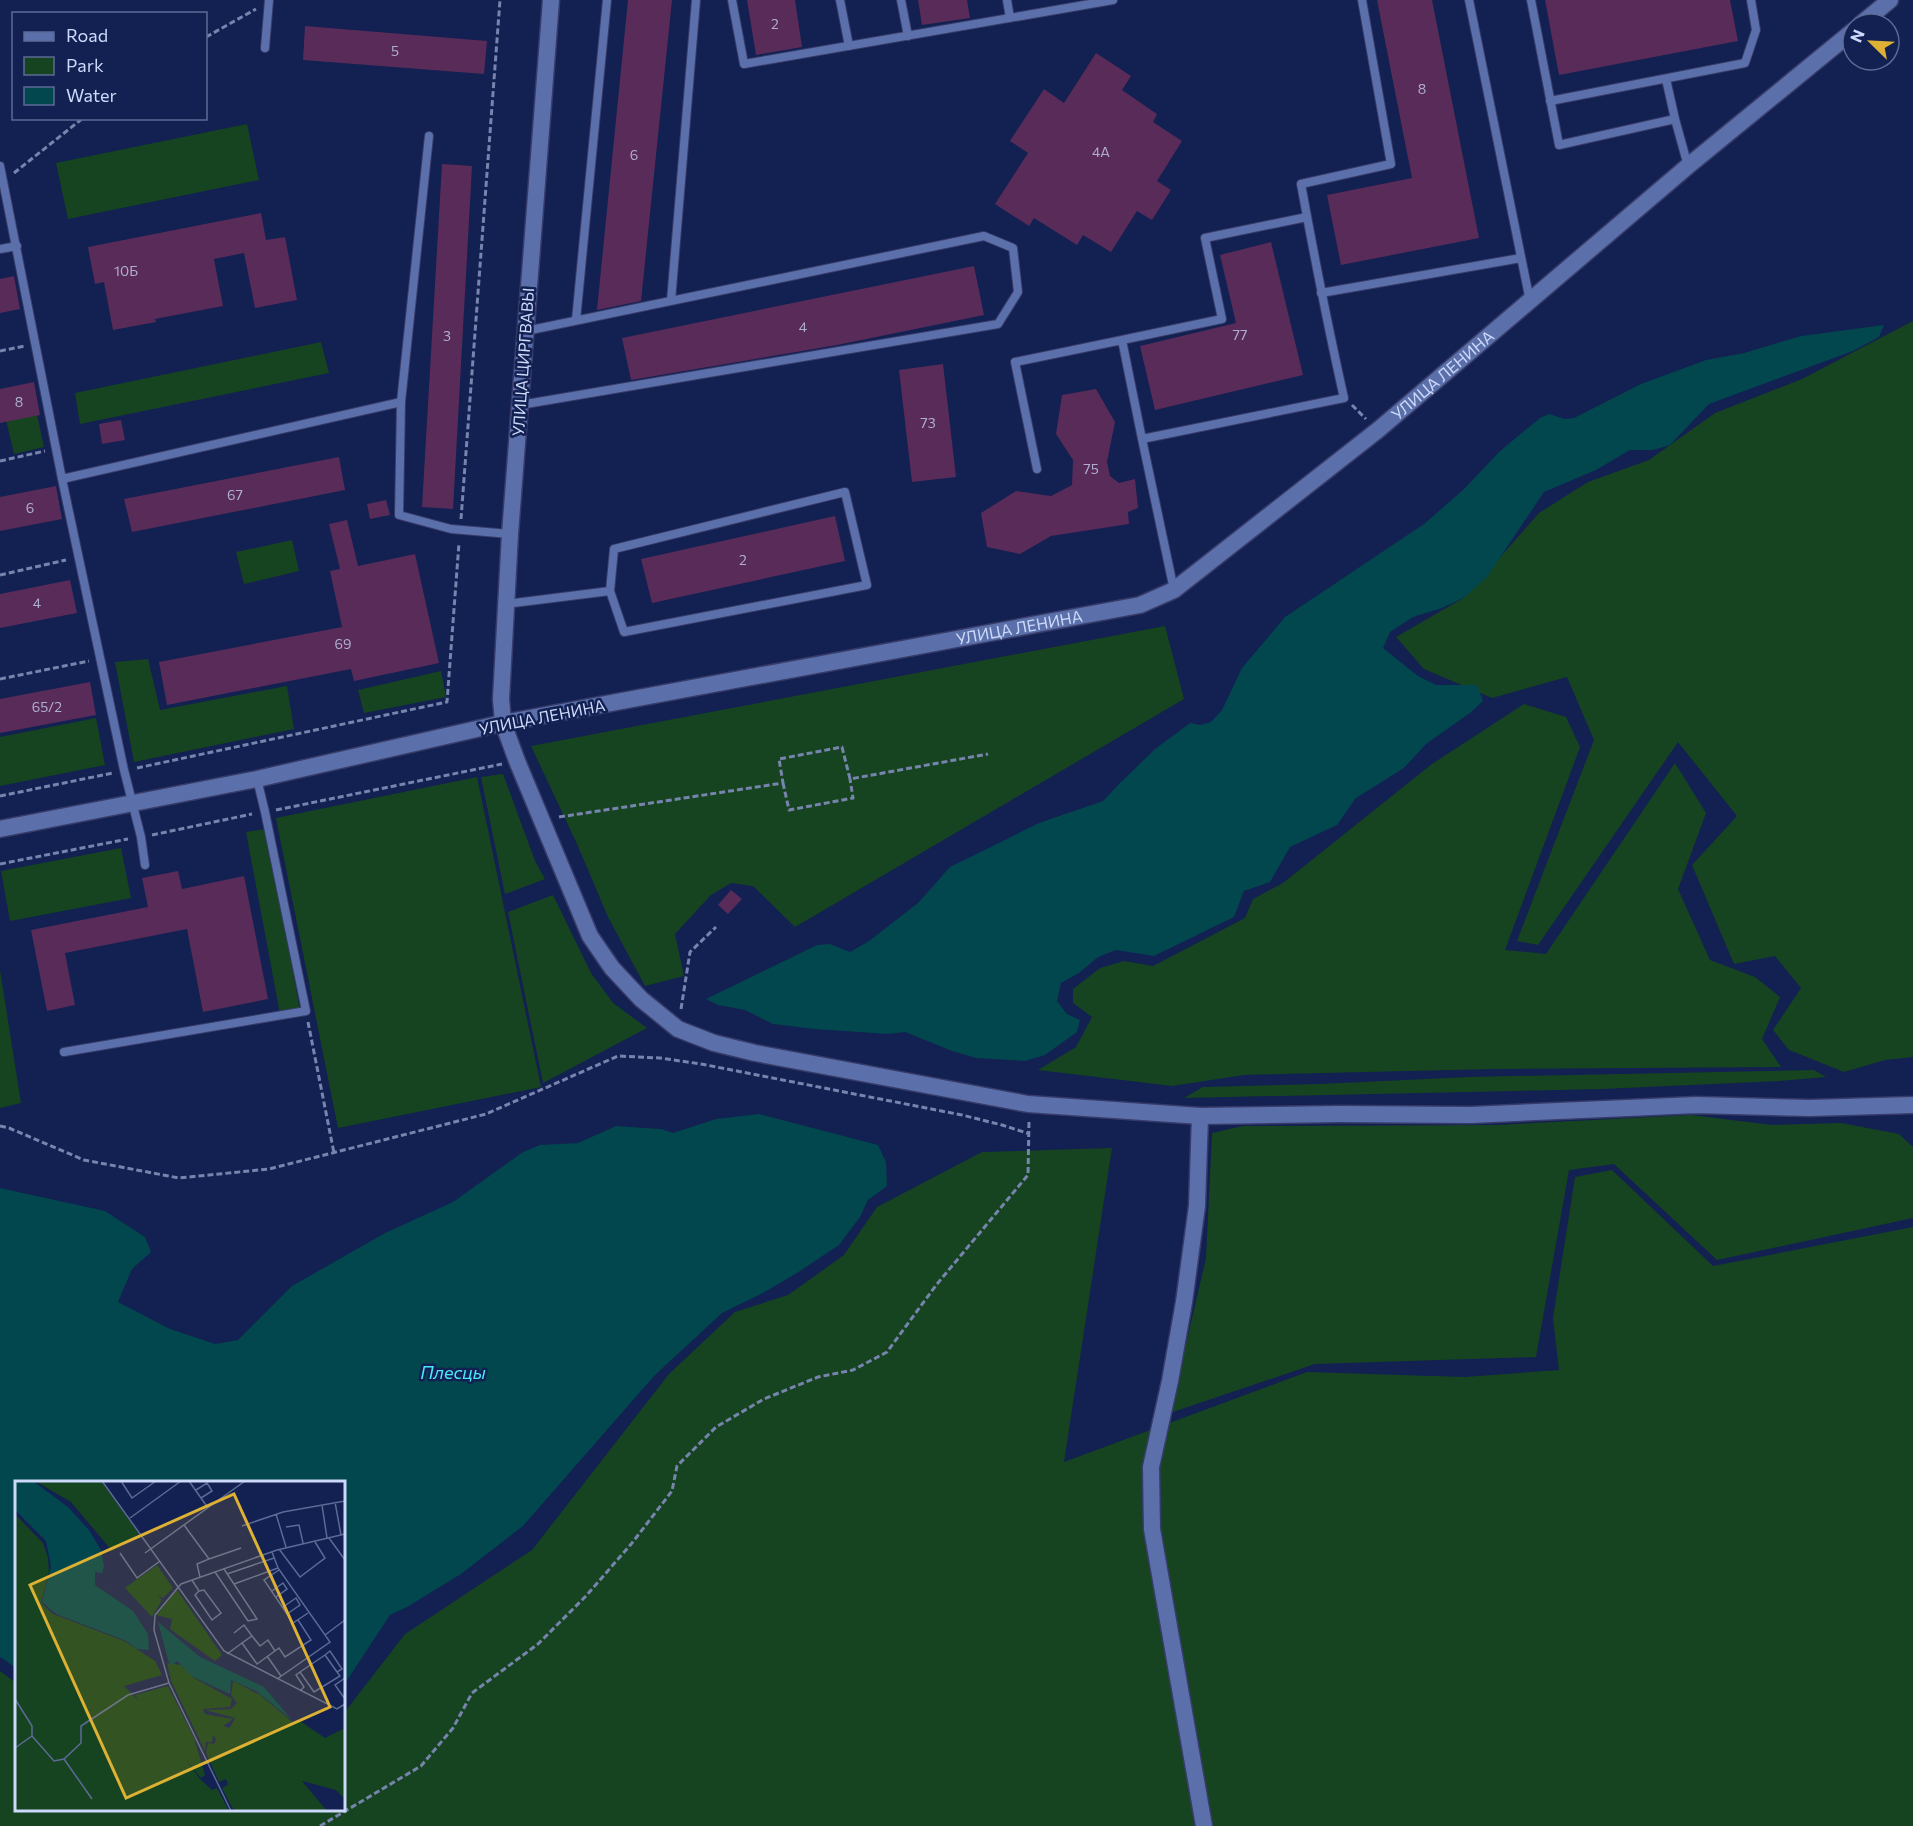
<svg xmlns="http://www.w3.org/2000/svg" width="1913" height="1826" font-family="Commissioner,sans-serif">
  <rect width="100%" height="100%" fill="#122052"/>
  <path fill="#164420" d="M247,124L259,180L68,219L56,163Z
    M1913,321V1057L1885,1060L1844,1072L1789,1050L1773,1030L1801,988L1775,956L1734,964L1692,865L1737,816L1678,742L1538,945L1517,941L1594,740L1567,677L1492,698L1424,669L1396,637L1465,597L1539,513L1588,482L1649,460L1715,413L1802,379Z
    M321,342L329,373L80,424L75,393Z
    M36,410L44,447L14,454L5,416Z
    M292,540L299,571L244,584L236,552Z
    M1165,626L1184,699L795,927L753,886L731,883L711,895L675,934L684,976L645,986L608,917L577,844L531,746Z
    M148,659L160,710L287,686L294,729L134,762L115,662Z
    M441,671L446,697L364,713L358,690Z
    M1524,704L1566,717L1580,747L1505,950L1546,954L1675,763L1706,813L1678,889L1710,960L1755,977L1780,997L1762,1039L1781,1067L1493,1069L1244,1075L1172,1086L1038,1070L1076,1047L1092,1017L1073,1003V989L1100,968L1124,961L1153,966L1245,918L1253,899L1283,883L1432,764Z
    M96,718L105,765L0,786V737Z
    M503,774L535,861L545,879L505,894L481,777Z
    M477,777L541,1087L338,1128L276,818Z
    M266,829L300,1010L280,1014L246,832Z
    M121,848L131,898L10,921L1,871Z
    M553,895L591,973L613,1003L647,1028L543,1083L508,912Z
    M0,970L21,1103L0,1108Z
    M1814,1070L1826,1077L1779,1081L1602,1089L1184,1098L1203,1087L1320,1084L1469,1077Z
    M1691,1115L1772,1125L1841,1123L1899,1134L1913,1147V1218L1717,1260L1614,1164L1569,1170L1536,1357L1315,1364L1170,1413L1206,1258L1212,1133L1243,1126L1496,1125Z
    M1112,1148L1064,1462L1307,1372L1464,1377L1559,1370L1553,1318L1575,1177L1612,1170L1713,1266L1913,1227V1826H0V1671L16,1683V1810H344V1713L405,1634L532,1550L669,1374L735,1312L788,1295L844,1255L877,1207L982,1152Z"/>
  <path fill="#02464e" d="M1884,325L1879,337L1853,351L1709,404L1670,445L1653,450H1630L1596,470L1544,492L1487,577L1465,597L1442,608L1413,617L1390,632L1383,648L1418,676L1436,685H1477L1483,701L1470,713L1426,744L1404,768L1356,798L1337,825L1290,847L1270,882L1244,891L1234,917L1154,956L1116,950L1098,957L1079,973L1061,983L1057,1001L1067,1014L1080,1020L1077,1032L1045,1055L1025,1061L976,1058L952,1051L905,1032L887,1034L814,1029L773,1024L745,1010L718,1005L706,999L817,945L830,944L850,952L869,941L918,903L950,867L1039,823L1103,801L1120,783L1155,749L1190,723L1200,725L1211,722L1222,710L1242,668L1285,617L1424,524L1463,490L1500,451L1540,418L1549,414L1565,419L1574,418L1641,384L1706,360L1744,353L1801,336Z
    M759,1114L878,1145L886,1162L887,1186L868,1200L860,1217L839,1245L797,1273L761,1294L722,1313L654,1376L523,1526L461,1574L407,1607L390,1615L344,1685V1482H16V1668L0,1657V1188L105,1211L145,1237L151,1252L132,1269L118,1302L170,1329L215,1344L238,1340L292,1286L385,1233L453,1202L523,1152L540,1145L578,1143L616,1126L661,1129L673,1133L716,1119Z"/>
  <path fill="#592b58" d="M628,0H672L641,301L597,310Z
    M747,0H795L802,47L756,55Z
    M918,0H967L970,18L922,25Z
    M1377,0H1432L1479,238L1341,265L1327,195L1412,178Z
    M1545,0H1730L1738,41L1559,75Z
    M305,26L487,41L484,74L303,60Z
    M1096,53L1131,76L1122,90L1157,114L1153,122L1182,141L1157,181L1171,190L1152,220L1137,211L1111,252L1083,235L1077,245L1034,218L1029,226L995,204L1028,153L1010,141L1044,89L1064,103Z
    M442,164L472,166L453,509L422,507Z
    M261,213L266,240L285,237L297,300L255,308L244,253L214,259L223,306L155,319L156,322L113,330L104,282L95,284L88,247Z
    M1271,242L1303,375L1155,410L1140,346L1236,323L1220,255Z
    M974,266L984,315L837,345L631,380L622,338Z
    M14,276L20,309L0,313V279Z
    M943,364L956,477L912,482L899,370Z
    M34,382L40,415L0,423V389Z
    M1096,389L1115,422L1107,462L1110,476L1119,483L1135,479L1138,508L1128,512L1129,524L1051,536L1020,554L987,547L981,513L1016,491L1051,496L1072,485L1073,460L1056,434L1062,395Z
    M121,420L125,440L102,444L99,424Z
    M339,457L345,490L132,532L124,499Z
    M56,486L62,519L0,531V497Z
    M386,500L390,515L370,519L367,504Z
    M835,516L845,561L652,603L641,559Z
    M347,520L358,566L415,554L439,663L354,681L351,669L167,705L159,662L342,627L330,571L340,569L329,524Z
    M70,580L77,613L0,628V594Z
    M90,682L96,715L0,733V699Z
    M178,871L182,889L244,876L268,999L203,1012L187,929L65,953L75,1005L47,1011L31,930L148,907L142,878Z
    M731,890L742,899L728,914L718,905Z"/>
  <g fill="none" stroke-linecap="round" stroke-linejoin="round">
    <g stroke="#373b69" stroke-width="10">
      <path id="service" d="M732,0L744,64L1113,0
        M840,0L849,46
        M901,0L908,36
        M1007,0L1010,18
        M1469,0L1530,301
        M1531,0L1559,145L1675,119L1688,166
        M265,48L269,0
        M1666,79L1675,119
        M1550,101L1745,63L1756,30L1751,0
        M0,166L62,479L124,770L141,837L145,865
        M1307,217L1205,238L1222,319L1122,340L1142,439L1344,398C1328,327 1314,255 1301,184L1391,164L1362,0
        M0,249L17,246
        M1321,293L1521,258
        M671,301L696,0
        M576,320L607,0
        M401,402L429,136
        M520,405L998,324L1018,292L1013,248L984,236L526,331
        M1142,439L1174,590
        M1037,469L1015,362L1122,340
        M62,479L401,402L399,515L451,529L510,534
        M506,604L610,591L624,632L867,585L845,492L614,549L610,591
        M64,1052L306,1011L265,812L257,779"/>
    </g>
    <g stroke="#373b69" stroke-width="19">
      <g id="minor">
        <path d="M1861,24L1890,0"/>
        <path id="s1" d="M503,723L1140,605L1174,590L1378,430L1688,166L1853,31"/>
        <path d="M1200,1116L1197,1206L1184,1302L1170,1381L1151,1467L1152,1529L1204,1826"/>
      </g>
    </g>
    <g stroke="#373b69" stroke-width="19">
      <path id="tertiary" d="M0,829L257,779L503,723"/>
    </g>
    <g stroke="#373b69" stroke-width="19">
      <path id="secondary" d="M551,0L510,534L501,699L503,723L517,761L590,936L612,968L641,999L678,1029L714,1043L755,1053L1028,1104L1200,1116L1339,1114L1470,1115L1696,1105L1810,1108L1913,1105"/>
    </g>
    <path stroke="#7784ad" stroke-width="3" stroke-dasharray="6 3" stroke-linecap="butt" d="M206,37L256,9
      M14,173L83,118
      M0,351L25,346
      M1352,405L1366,419
      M0,461L45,451
      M461,519L500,0
      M0,575L66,560
      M0,679L89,661
      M137,768L447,702L459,543
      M783,783L789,810L853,798L850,779
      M0,796L113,773
      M276,810L502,764
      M559,817L783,783L779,759L842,747L850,779L988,754
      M152,835L252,814
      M0,864L128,839
      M681,1009L690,952L716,927
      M308,1022L334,1153
      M0,1126L9,1128L84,1160L179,1178L269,1169L486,1114L618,1056L660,1058L701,1064L962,1115L1002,1125L1030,1134
      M320,1826L421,1766L453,1728L472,1693L538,1644L586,1596L632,1543L672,1491L677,1466L716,1427L764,1399L818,1377L853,1370L887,1352L937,1284L1028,1175L1029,1121"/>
    <use href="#service" stroke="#5b70aa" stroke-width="8"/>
    <use href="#minor" stroke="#5b70aa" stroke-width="16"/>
    <use href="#tertiary" stroke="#5b70aa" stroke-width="16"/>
    <use href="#secondary" stroke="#5b70aa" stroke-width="16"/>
  </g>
  <g text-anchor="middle" stroke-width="5" stroke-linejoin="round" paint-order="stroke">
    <g font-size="14" fill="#afaed2">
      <text x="775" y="29">2</text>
      <text x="395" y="56">5</text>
      <text x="1422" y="94">8</text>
      <text x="1101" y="157">4А</text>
      <text x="634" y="160">6</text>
      <text x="126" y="276">10Б</text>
      <text x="803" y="332">4</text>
      <text x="1240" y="340">77</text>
      <text x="447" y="341">3</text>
      <text x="19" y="407">8</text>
      <text x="928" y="428">73</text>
      <text x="1091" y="474">75</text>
      <text x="235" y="500">67</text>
      <text x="30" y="513">6</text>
      <text x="743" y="565">2</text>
      <text x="37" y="608">4</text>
      <text x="343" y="649">69</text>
      <text x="47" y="712">65/2</text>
    </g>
    <g font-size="16" fill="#ccd9fa" stroke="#122052">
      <text transform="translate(523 362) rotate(-86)" y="6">УЛИЦА ЦИРГВАВЫ</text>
      <text dy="6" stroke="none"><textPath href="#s1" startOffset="1029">УЛИЦА ЛЕНИНА</textPath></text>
      <text dy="6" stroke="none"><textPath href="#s1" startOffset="525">УЛИЦА ЛЕНИНА</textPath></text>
      <text transform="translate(542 717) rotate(-11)" y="6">УЛИЦА ЛЕНИНА</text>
    </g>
    <g font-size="18" font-style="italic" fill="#47e8fd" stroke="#122052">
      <text x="453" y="1379">Плесцы</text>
    </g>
  </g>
  <g transform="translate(15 1481)">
    <rect width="330" height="330" fill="#122052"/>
    <path d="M20,0H86L124,53L97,70L56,21ZM0,33L28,62L33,77L34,91L26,122L38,133L109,160L140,180L147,194L109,205L125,221L120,214L153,205L179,257L190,294L186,297L170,277L185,298L197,309L202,307L214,330H0ZM142,84L158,107L148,117L143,114L147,119L137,136L110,107ZM162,109L207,174L200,180L155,148L157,138L141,134ZM152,182L166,184L179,197L217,218L215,226L188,228L190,233L218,238L208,245L215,247L220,237L190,229L216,228L222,222L216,214L218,200L245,214L280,243L285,240L310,257L330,247V318L321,309L287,300L312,330H219L207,307L213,304L211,298L204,301L191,272L193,262L199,263L201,258L198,254L197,261H191L190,270L156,200Z" fill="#164420"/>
    <path d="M0,0H18L53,26L74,49L86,69L89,85L87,92L80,91V104L118,130L133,153L134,169L122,168L109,159L41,133L27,121L36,85L31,60L0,29ZM143,141L185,176L249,206L277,239L241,210L216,199L215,213L178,196L162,180L158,184L154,182Z" fill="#02464e"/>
    <path fill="none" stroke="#5c6a95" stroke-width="1.5" d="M87,0L209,170L322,228L330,223M106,0L117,17L141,0M174,0L193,27M181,9L192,2L194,5L197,10L186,17M320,21L326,54M307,24L312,57M261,33L271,66M115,37L166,0M169,44L194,78L182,83L185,96M227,45L268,31L330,20M271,46L284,44L288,62M314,57L330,79M264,68L285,96L310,77L300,61M257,71L263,87L315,161L262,198M105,72L122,97L145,80M130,72L230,0M194,78L226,67M264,89L249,99L278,142L293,132M200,91L233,140L242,138L209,88M212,93L259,77M177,99L184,110L180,114L197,139L206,132L189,109L184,110M219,103L263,87M257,110L268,102L272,108L261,116M268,126L281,117L285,124L272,133M219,152L229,144L237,155M310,154L330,139M260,170L253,159L245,165L237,155L227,162L242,183L264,167L270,176L296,159L283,139M212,173L227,162M310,174L322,191M252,175L266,195M330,197L320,204L330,218M285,210L289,206L281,194L285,191L310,174L315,170L327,188L322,191L325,195L299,211L285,191M0,218L17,245V255M0,267L17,255L39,280L49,278L66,262V245L113,214L154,202M49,278L77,318M216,330L154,202L139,149L140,134L166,103L262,69L330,53"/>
    <path fill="#ddb133" fill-opacity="0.15" stroke="#ddb133" stroke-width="3" d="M219,13L315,226L111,317L15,104Z"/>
    <rect width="330" height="330" fill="none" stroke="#ccd9fa" stroke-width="3"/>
  </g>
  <rect x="12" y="12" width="195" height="108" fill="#122052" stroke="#5c6a95" stroke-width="1.5"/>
  <rect x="24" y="32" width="30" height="9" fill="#5b70aa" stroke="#5c6a95" stroke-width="1.5"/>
  <text x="66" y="42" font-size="18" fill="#ccd9fa">Road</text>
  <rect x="24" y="57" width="30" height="18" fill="#164420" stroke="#5c6a95" stroke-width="1.5"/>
  <text x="66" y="72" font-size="18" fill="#ccd9fa">Park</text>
  <rect x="24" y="87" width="30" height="18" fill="#02464e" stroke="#5c6a95" stroke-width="1.5"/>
  <text x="66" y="102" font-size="18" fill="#ccd9fa">Water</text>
  <g transform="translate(1871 42) rotate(294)"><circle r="28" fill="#122052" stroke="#5c6a95" stroke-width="1.5"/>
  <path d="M0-4.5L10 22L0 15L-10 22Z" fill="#ddb133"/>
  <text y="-9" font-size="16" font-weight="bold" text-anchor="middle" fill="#ccd9fa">N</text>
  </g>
</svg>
